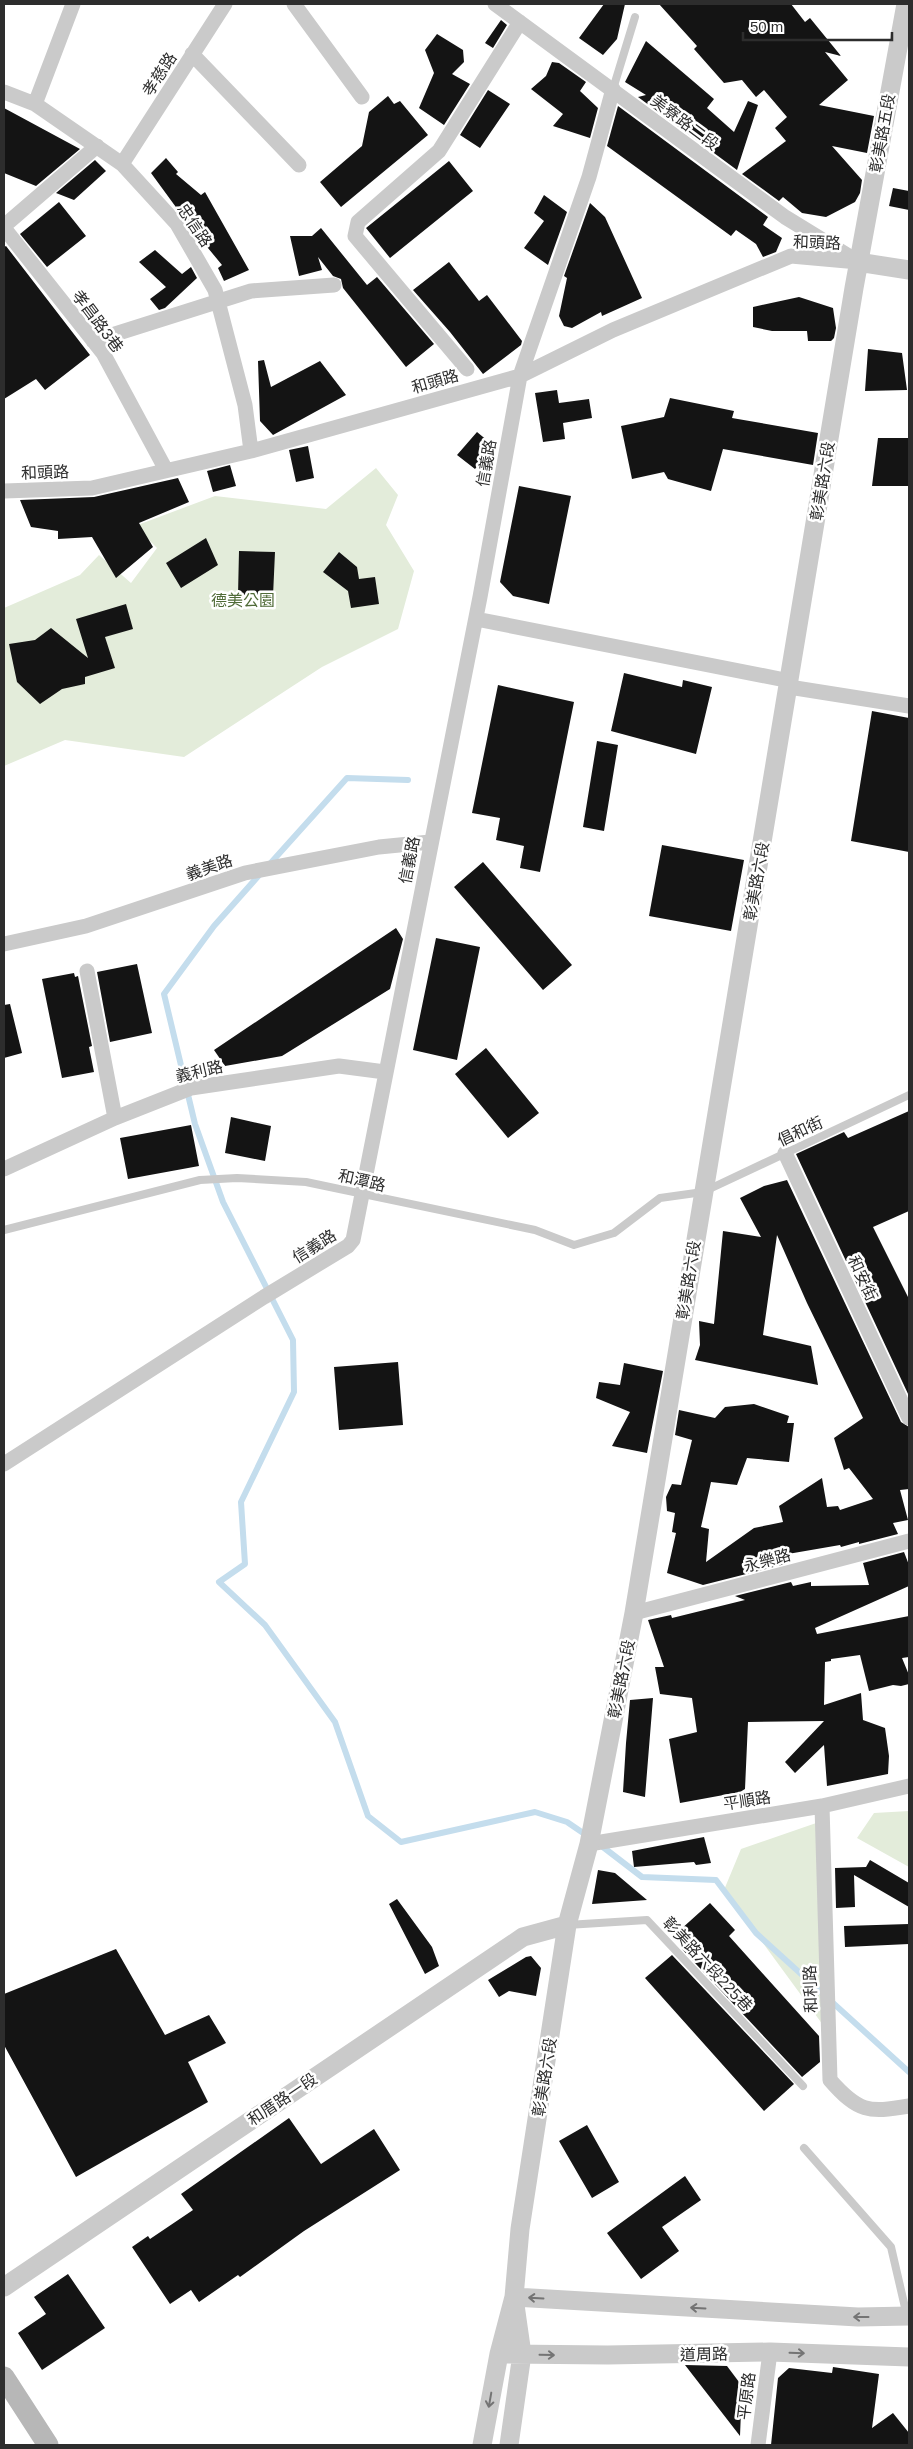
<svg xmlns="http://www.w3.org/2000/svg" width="913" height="2449" font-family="Arial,'Noto Sans TC',sans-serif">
  <rect width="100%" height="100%" fill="#fff"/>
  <path fill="#e3ecda" d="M376,468L398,495L386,525L414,571L398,629L322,667L184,757L65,740L4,766V608L80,575L99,555L131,583L157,548L135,526L215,496L326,509Z
    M909,1811V1867L857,1838L874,1813Z
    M822,1821L823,2025L724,1890L741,1849Z"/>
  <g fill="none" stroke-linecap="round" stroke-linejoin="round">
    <path stroke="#c4dded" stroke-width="6" d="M268,866L347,778L408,780
      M261,873L214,926L164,994L195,1124L223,1202L293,1340L294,1392L241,1502L245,1564L219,1582L265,1625L335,1722L368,1816L401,1842L535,1812L567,1822L589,1837
      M599,1844L642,1877L716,1880L756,1933L909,2072"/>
  </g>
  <path fill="#141414" d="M604,4H625L617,39L603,55L579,38Z
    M659,4H791L805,22L810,18L841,56L825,52L848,80L819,105L874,116L867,153L832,146L862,180L860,193L855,202L826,217L802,213L783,197L779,201L742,174L786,141L775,128L787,117L764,90L756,97L742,80L724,83L694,49L697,46Z
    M501,20L507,25L493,48L485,43Z
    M437,34L463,50L464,62L452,74L470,84L444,125L419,108L434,73L425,50Z
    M646,41L714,99L707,108L734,132L748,101L758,105L737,170L638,97L646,95L625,82Z
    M552,62L559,63L586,82L580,91L598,108L590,138L553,126L563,114L531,89L546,76Z
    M488,90L510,104L480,148L460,135Z
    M388,96L394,104L400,101L428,135L341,207L320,182L362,146L369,112Z
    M618,106L768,217L763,225L782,238L776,252L763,257L756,244L736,230L731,236L607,146Z
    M4,108L80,149L36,186L4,173Z
    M166,158L178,172L176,174L201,195L205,192L249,270L224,281L218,268L222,265L189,225L151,173Z
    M95,160L106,171L74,200L56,193Z
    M449,161L473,191L390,258L366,228Z
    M893,188L909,191V210L889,206Z
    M544,195L567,212L548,265L524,248L544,221L534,213Z
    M59,202L86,236L47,267L20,234Z
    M590,203L605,217L642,298L602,316L601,312L572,328L564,326L559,316L567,278L564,276Z
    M321,228L367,285L377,277L434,344L406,367L343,288L341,279L333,276L318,257L322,270L299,276L290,236H312Z
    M6,246L90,355L45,390L36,379L4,399V247Z
    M155,250L182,274L191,267L197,278L165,308L159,310L150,299L166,287L139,262Z
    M449,262L479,301L487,295L522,341L521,345L483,374L450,332L413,290Z
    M799,297L833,308L836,328L834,338L831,341H808L807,331H772L753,327V307Z
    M868,349L902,353L907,390L865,391Z
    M264,360L271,387L320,361L346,395L273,435L260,421L258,361Z
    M557,390L559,403L589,399L592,418L563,423L565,439L543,442L535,393Z
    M670,398L734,411L732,418L818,433L813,465L723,449L711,491L668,479L664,472L632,479L621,426L664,417Z
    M477,432L494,446L475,469L457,455Z
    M878,438H909V486H872Z
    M308,446L314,478L296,482L289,450Z
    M230,465L236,486L213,492L207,471Z
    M178,478L189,502L139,523L153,547L116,578L92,537L58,539V531L31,527L20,500L94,497Z
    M519,486L571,496L549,604L513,596L500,582Z
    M206,538L218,565L181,588L166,563Z
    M239,551L275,552L273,596L238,595Z
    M339,552L357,567L359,579L375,577L379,604L351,608L348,591L323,572Z
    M126,604L133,629L105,637L115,668L85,677V684L62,689L40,704L17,682L9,644L35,640L51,628L88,658L76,619Z
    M624,673L682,687L683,680L712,687L696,754L611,731Z
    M498,685L574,702L540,872L520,868L524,846L496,840L500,818L472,813Z
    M872,711L909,718V852L851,841Z
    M597,741L618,745L604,831L583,827Z
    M662,845L744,860L731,931L649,916Z
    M483,862L572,965L543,990L454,887Z
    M396,928L403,939L390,989L282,1056L225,1066L214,1050Z
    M436,938L480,947L457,1060L413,1050Z
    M137,964L152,1033L110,1042L97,972Z
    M74,973L75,977L78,976L92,1046L89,1047L94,1072L62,1078L42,979Z
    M10,1004L22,1053L4,1058V1005Z
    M486,1048L539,1113L508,1138L455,1074Z
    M909,1111V1211L873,1227L909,1299V1396L796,1154L844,1132L848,1138Z
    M231,1117L271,1126L265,1161L225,1153Z
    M191,1125L199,1166L128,1179L120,1138Z
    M787,1180L901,1422L909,1427V1489L900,1490L908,1520L893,1523L898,1534L859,1544V1542L841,1547L840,1545L782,1555L785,1564L703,1585L667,1573L676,1533L672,1532L675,1513L667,1511L666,1497L672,1484L681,1485L692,1440L675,1435L679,1410L715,1418L725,1407L754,1404L789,1416L787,1423H794L789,1462L747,1458L737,1485L711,1482L701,1527L709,1529L706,1562L754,1528L783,1522L779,1506L822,1478L827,1507L838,1506L840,1510L873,1499L849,1468L844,1470L834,1438L863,1418L807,1303L777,1235L763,1335L811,1346L818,1385L695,1360L700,1345L699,1321L714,1324L723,1231L761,1237L740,1198L764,1186Z
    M398,1362L403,1425L339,1430L334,1367Z
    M624,1363L663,1371L647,1453L612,1446L630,1412L596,1398L599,1382L620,1385Z
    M904,1552L909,1565V1586L815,1628L817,1634L909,1616V1657L902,1658L909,1675V1684L901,1686L893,1685L869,1691L860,1655L831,1659V1661L825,1662L824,1705L861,1693L863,1720L885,1728L889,1756L888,1774L827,1786L824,1745L795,1773L785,1762L824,1721L748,1722L745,1789L740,1792L680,1803L669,1739L697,1732L692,1698L660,1694L655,1667H664L648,1620L671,1615L672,1618L745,1600L735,1596L791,1582L793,1586L811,1582V1586L869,1585L863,1563Z
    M653,1698L645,1797L623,1792L626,1743L630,1700Z
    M704,1837L711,1863L696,1865L694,1862L634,1867L632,1851Z
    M870,1860L909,1883V1907L854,1875L855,1907L836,1908L835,1868L866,1867Z
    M598,1870L615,1873L647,1900L592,1904Z
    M397,1899L432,1947L439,1966L425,1974L389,1904Z
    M710,1903L735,1930L729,1936L819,2036L820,2062L802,2077L680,1947L689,1940L680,1930Z
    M909,1924V1944L845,1947L844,1926Z
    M116,1949L165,2035L209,2015L226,2043L188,2062L208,2102L76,2177L4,2045V1994Z
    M672,1955L794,2084L764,2111L645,1978Z
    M531,1956L541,1968L536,1996L509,1991L499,1997L488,1980L526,1957Z
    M289,2118L321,2164L374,2129L400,2170L304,2231L240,2277L238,2275L199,2302L191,2290L170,2304L132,2247L148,2236L150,2239L193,2210L181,2194Z
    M587,2125L619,2182L592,2198L559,2141Z
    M685,2176L701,2200L662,2227L679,2251L641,2279L607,2233Z
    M68,2274L105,2328L42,2370L18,2333L46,2314L34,2297Z
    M685,2365L727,2366L742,2386L740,2436Z
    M833,2367L879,2374L872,2428L893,2413L909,2433V2445H771L778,2378L789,2368L832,2373Z"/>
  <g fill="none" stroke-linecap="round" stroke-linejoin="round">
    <path stroke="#cacaca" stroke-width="8" d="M613,89L635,17
      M4,1230L200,1180L237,1178L306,1182L535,1230L574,1245L614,1233L660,1198L703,1192L909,1095
      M567,1925L647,1920L803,2086
      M804,2148L891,2247L907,2316"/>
    <path stroke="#cacaca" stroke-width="15" d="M294,4L362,97
      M495,4L785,217L855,260
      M192,54L299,165
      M4,92L35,104L122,164L177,224L215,290L245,405L251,451
      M35,104L73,4
      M122,164L225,4
      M4,226L97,146
      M4,228L103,353L166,470
      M93,341L251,291L334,285
      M467,369L355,236L358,222L439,151L520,22
      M4,491L92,488L251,451L520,376L613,330L791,256L858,262
      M476,619L790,681
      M789,687L909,706
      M4,944L86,926L245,873L379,847L430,842
      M87,971L115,1118
      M785,1153L909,1418
      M4,1169L115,1118L191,1088L339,1066L385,1072
      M4,1464L264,1297L348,1246L353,1240L480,597L520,376L589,177L613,89
      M634,1613L909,1541
      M822,1806L830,2080C858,2112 868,2113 909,2106
      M589,1844L822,1806L909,1786
      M758,2445L770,2352"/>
    <path stroke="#cacaca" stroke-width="19" d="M858,262L909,270
      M4,2287L523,1937L567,1925
      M514,2297L858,2317L909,2316
      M499,2354L608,2355L770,2352L909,2357
      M482,2445L499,2354L514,2297L520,2229L567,1925L589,1844L634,1613L854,288L906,4
      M509,2445L522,2354L515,2305"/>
    <path stroke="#b7b7b7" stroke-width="21" d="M4,2377L48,2445"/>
  </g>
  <defs><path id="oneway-shaft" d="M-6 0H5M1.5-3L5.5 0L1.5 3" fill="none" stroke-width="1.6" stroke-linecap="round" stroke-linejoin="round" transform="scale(1.25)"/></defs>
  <g stroke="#747474">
    <use href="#oneway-shaft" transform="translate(536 2298) rotate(-177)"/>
    <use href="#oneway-shaft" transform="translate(698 2308) rotate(-177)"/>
    <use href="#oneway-shaft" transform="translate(861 2317) rotate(-180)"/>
    <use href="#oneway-shaft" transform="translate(797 2353) rotate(2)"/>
    <use href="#oneway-shaft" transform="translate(547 2355) rotate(1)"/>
    <use href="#oneway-shaft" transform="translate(490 2400) rotate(100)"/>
  </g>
  <g text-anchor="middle" stroke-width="5" stroke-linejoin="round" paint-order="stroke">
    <g font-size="16" fill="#2d2d2d" stroke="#fff">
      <text transform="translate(159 74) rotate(-57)" y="6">孝慈路</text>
      <text transform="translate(685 122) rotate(37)" y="6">美寮路二段</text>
      <text transform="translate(882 133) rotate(-80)" y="6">彰美路五段</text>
      <text transform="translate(195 225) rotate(56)" y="6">忠信路</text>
      <text transform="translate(817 242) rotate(2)" y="6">和頭路</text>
      <text transform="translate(98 321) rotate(53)" y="6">孝昌路3巷</text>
      <text transform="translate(435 381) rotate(-16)" y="6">和頭路</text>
      <text transform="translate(486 463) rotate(-80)" y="6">信義路</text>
      <text transform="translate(45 472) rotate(-2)" y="6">和頭路</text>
      <text transform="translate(822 481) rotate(-81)" y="6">彰美路六段</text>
      <text transform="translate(409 860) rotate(-79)" y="6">信義路</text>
      <text transform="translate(209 867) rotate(-19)" y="6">義美路</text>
      <text transform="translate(756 881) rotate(-80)" y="6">彰美路六段</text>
      <text transform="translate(199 1071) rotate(-13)" y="6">義利路</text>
      <text transform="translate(800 1131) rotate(-25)" y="6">倡和街</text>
      <text transform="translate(362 1180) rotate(13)" y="6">和潭路</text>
      <text transform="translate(314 1246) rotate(-32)" y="6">信義路</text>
      <text transform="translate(863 1278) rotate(65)" y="6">和安街</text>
      <text transform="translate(688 1280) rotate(-81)" y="6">彰美路六段</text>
      <text transform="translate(767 1560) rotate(-15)" y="6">永樂路</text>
      <text transform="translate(621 1679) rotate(-79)" y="6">彰美路六段</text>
      <text transform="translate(747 1800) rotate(-9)" y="6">平順路</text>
      <text transform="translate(708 1964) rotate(47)" y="6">彰美路六段225巷</text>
      <text transform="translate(810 1989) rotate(-92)" y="6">和利路</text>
      <text transform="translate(544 2077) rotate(-81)" y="6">彰美路六段</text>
      <text transform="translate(282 2099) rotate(-34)" y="6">和厝路一段</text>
      <text transform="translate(704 2354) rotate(-1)" y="6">道周路</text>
      <text transform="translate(746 2396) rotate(-83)" y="6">平原路</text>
    </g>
    <g font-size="16" fill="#506b38" stroke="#fff">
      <text x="243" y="606">德美公園</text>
    </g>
  </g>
  <rect width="913" height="2449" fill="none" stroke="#2d2d2d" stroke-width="10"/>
  <path d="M743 32v8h149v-8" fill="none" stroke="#2d2d2d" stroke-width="2.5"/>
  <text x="750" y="32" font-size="15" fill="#2d2d2d" stroke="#ffffff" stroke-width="4" paint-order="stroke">50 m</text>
</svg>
